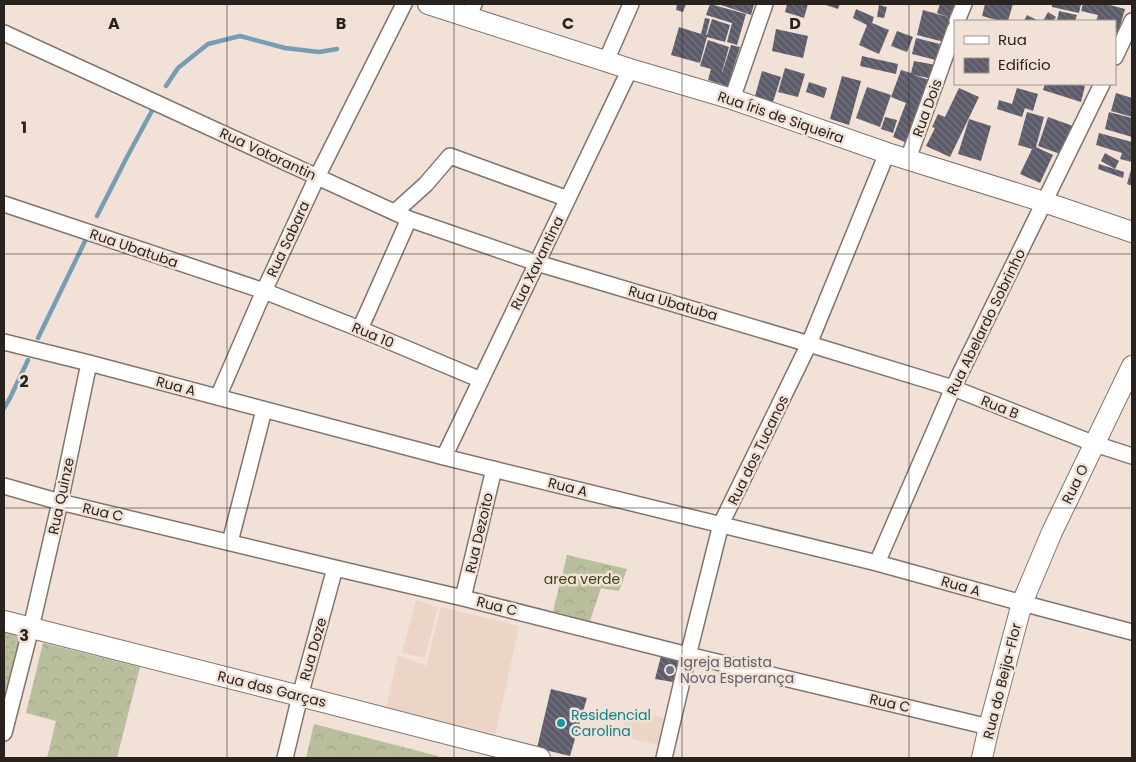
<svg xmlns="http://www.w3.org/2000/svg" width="1136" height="762" font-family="Poppins,sans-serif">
  <defs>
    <pattern id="grass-dots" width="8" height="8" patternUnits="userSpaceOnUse" patternTransform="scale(1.25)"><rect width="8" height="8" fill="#b9bf9c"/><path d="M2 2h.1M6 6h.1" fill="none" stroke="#9fa486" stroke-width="1.8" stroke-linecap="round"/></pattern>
    <pattern id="forest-crowns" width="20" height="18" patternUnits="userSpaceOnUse" patternTransform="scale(1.25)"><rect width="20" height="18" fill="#b9bf9c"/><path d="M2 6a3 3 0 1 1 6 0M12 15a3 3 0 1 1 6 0" fill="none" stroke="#9fa486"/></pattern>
    <pattern id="building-back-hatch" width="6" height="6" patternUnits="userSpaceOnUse" patternTransform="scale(1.25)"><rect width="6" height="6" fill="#5c5b69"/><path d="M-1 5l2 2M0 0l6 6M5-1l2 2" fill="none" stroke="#75747e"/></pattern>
  </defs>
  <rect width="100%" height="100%" fill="#f1e1d7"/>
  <path fill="#ecd4c7" d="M416,600L438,607L425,658L402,653Z
    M441,607L519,626L495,736L386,709L398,655L426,666Z
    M626,709L669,719L663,746L621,736Z"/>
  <path fill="url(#grass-dots)" d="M4,631L14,633L19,640L4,702Z"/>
  <path fill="url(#forest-crowns)" d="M567,555L627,569L619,591L601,588L590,621L553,611Z
    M43,643L140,667L117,758H47L56,721L26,713Z
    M314,724L438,756V758H306Z"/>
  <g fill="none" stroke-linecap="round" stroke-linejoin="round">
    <path stroke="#759eb5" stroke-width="4.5" d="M166,86L178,68L208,44L240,36L285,48L319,52L337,49
      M97,216L127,157L154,107
      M38,338L87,237
      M4,408L10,398L28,360"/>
  </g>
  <path fill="url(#building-back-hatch)" d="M677,4H686L683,12L676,10Z
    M710,4L746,14L737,45L727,42L732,23L706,15Z
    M718,4H754L751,15Z
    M787,4H808L804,18L785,12Z
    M823,4H840L838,9Z
    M940,4H960L951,17L944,42L917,35L923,10L948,17L937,13Z
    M985,4H1013L1008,21H1000L982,16Z
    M1052,4H1081L1079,13L1052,7Z
    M1083,4H1106L1125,9L1118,33L1115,32V21H1096L1098,15L1081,11Z
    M879,5L887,7L884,18L877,17Z
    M856,9L874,17L872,23L889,30L879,54L859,45L867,25L853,18Z
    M1059,11L1077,15L1075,21H1057Z
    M1048,12L1056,17L1053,21H1043Z
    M1027,15L1037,20L1036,21H1024Z
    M705,18L710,19L706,35H707L712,19L730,25L725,42L707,37L700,63L671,55L679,27L701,34Z
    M776,29L808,36L803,58L772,51Z
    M897,31L913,37L907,52L891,46Z
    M916,38L940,44L936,60L912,54Z
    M708,40L729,47L722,72V73L731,45L740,47L731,75L737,77L733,88L708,80L711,69L700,66Z
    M862,56L898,64L896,74L860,66Z
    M914,61L936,65L933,79L914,75L932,81L907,143L893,137L906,103L891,97L901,70L911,73Z
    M785,68L805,74L798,97L778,92Z
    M762,71L781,77L773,102L755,96Z
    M842,76L861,81L849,125L830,119Z
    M809,82L827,88L824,98L806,92Z
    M1045,84H1079L1085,86L1081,102L1043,90Z
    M867,87L891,95L880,127L856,118Z
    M959,88L979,97L950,157L926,146L935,128L932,127L938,114L945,117Z
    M1017,88L1038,94L1033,111L1025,108L1022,117L997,109L999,100L1012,104Z
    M1116,93L1132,98V117L1111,111Z
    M1027,112L1044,117L1036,147L1053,155L1040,183L1020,174L1032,149L1018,145Z
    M1109,112L1132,118V137L1105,129Z
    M885,117L897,120L893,133L881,129Z
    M1048,117L1073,126L1063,155L1038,146Z
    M969,119L991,126L981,161L958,154Z
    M1099,133L1132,142V162L1120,159L1122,153L1096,145Z
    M1105,153L1119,161L1115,169L1101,161Z
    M1099,164L1124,172L1123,178L1098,169Z
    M1132,166V186L1127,184Z
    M661,656L683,661L679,683L655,679Z
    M551,689L587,698L570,756L537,748Z"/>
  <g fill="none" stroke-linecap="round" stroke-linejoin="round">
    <g stroke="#83746b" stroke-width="18">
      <path id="street" d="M468,17L474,4
        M957,21L964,4
        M4,33L409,219L537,263L809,344L953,388L1095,444L1132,456
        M1115,57L1132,21
        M606,61L631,4
        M732,99L765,4
        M908,159L955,29
        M4,204L264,291L360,329L481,380
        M395,212L426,184L450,156L568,199
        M360,329L409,219
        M4,342L89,363L444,457L877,563L1022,603L1132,632
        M218,397L264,291L317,177L404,4
        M444,457L630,69
        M4,486L60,502L335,568L463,598L688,655L989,727
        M230,542L264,410
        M877,563L953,388L1102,84
        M463,598L494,469
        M4,733L31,628L60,502L89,363
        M285,758L300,696L335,568
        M664,758L687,660L721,524L809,344L887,153"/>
    </g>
    <g stroke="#83746b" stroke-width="22">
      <path id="secondary" d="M428,4L630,69L732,99L887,153L1044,202L1132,232
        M4,621L300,696L540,758
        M982,758L989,727L1022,603L1052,532L1132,366"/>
    </g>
    <use href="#street" stroke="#fff" stroke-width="15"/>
    <use href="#secondary" stroke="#fff" stroke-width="20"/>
  </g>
  <path fill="none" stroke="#29231f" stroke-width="1" stroke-opacity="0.55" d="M227,4V758M454,4V758M682,4V758M909,4V758M4,254H1132M4,508H1132"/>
  <circle fill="#6b7280" stroke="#f1e1d7" stroke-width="2" cx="670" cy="670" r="5"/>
  <circle fill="#0f9aa8" stroke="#f1e1d7" stroke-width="2" cx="561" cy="723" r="5"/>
  <g text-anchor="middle" stroke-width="5" stroke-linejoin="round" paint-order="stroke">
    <g font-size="14" fill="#29231f" stroke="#f1e1d7">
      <text transform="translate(927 108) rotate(-70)" y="5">Rua Dois</text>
      <text transform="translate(781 117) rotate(19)" y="5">Rua Íris de Siqueira</text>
      <text transform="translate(268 154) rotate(25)" y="5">Rua Votorantin</text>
      <text transform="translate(288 239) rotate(-65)" y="5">Rua Sabara</text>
      <text transform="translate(134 248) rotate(19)" y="5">Rua Ubatuba</text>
      <text transform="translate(537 263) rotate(-64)" y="5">Rua Xavantina</text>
      <text transform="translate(673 303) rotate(16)" y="5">Rua Ubatuba</text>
      <text transform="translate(986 322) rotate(-64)" y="5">Rua Abelardo Sobrinho</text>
      <text transform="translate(373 335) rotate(23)" y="5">Rua 10</text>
      <text transform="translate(176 386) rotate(15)" y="5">Rua A</text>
      <text transform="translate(1000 407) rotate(22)" y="5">Rua B</text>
      <text transform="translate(758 450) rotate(-64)" y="5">Rua dos Tucanos</text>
      <text transform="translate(1075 484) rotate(-64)" y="5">Rua O</text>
      <text transform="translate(568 487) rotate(14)" y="5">Rua A</text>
      <text transform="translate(61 496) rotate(-78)" y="5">Rua Quinze</text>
      <text transform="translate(103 512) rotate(13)" y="5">Rua C</text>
      <text transform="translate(479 533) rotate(-77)" y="5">Rua Dezoito</text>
      <text transform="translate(961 586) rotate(16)" y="5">Rua A</text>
      <text transform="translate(497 606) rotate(14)" y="5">Rua C</text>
      <text transform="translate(313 649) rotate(-74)" y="5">Rua Doze</text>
      <text transform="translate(1002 681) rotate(-76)" y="5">Rua do Beija-Flor</text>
      <text transform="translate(272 689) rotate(14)" y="5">Rua das Garças</text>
      <text transform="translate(890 703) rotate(13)" y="5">Rua C</text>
    </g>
    <g font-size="14" fill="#3f4413" stroke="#f1e1d7">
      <text x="582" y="584">area verde</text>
    </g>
    <g font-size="14" fill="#5b616d" stroke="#f1e1d7" text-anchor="start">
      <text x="680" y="667">Igreja Batista<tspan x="680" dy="16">Nova Esperança</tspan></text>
    </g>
    <g font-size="14" fill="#0d838f" stroke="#f1e1d7" text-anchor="start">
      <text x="571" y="720">Residencial<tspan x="571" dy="16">Carolina</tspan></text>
    </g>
  </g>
  <g font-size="16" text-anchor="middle" font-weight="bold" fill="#29231f" stroke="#f1e1d7" stroke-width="5" stroke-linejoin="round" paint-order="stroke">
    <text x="114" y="29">A</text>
    <text x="341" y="29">B</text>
    <text x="568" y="29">C</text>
    <text x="795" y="29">D</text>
    <text x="24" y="133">1</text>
    <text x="24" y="387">2</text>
    <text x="24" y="641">3</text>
  </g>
  <rect width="1136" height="762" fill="none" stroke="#29231f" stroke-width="10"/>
  <rect x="954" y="20" width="162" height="65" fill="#f1e1d7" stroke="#a1958d"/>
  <rect x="964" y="36" width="25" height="8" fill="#ffffff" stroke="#a1958d"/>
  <text x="998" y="45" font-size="15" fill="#29231f">Rua</text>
  <rect x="964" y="58" width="25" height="15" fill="url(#building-back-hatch)" stroke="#a1958d"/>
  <text x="998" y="70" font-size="15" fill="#29231f">Edifício</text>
</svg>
